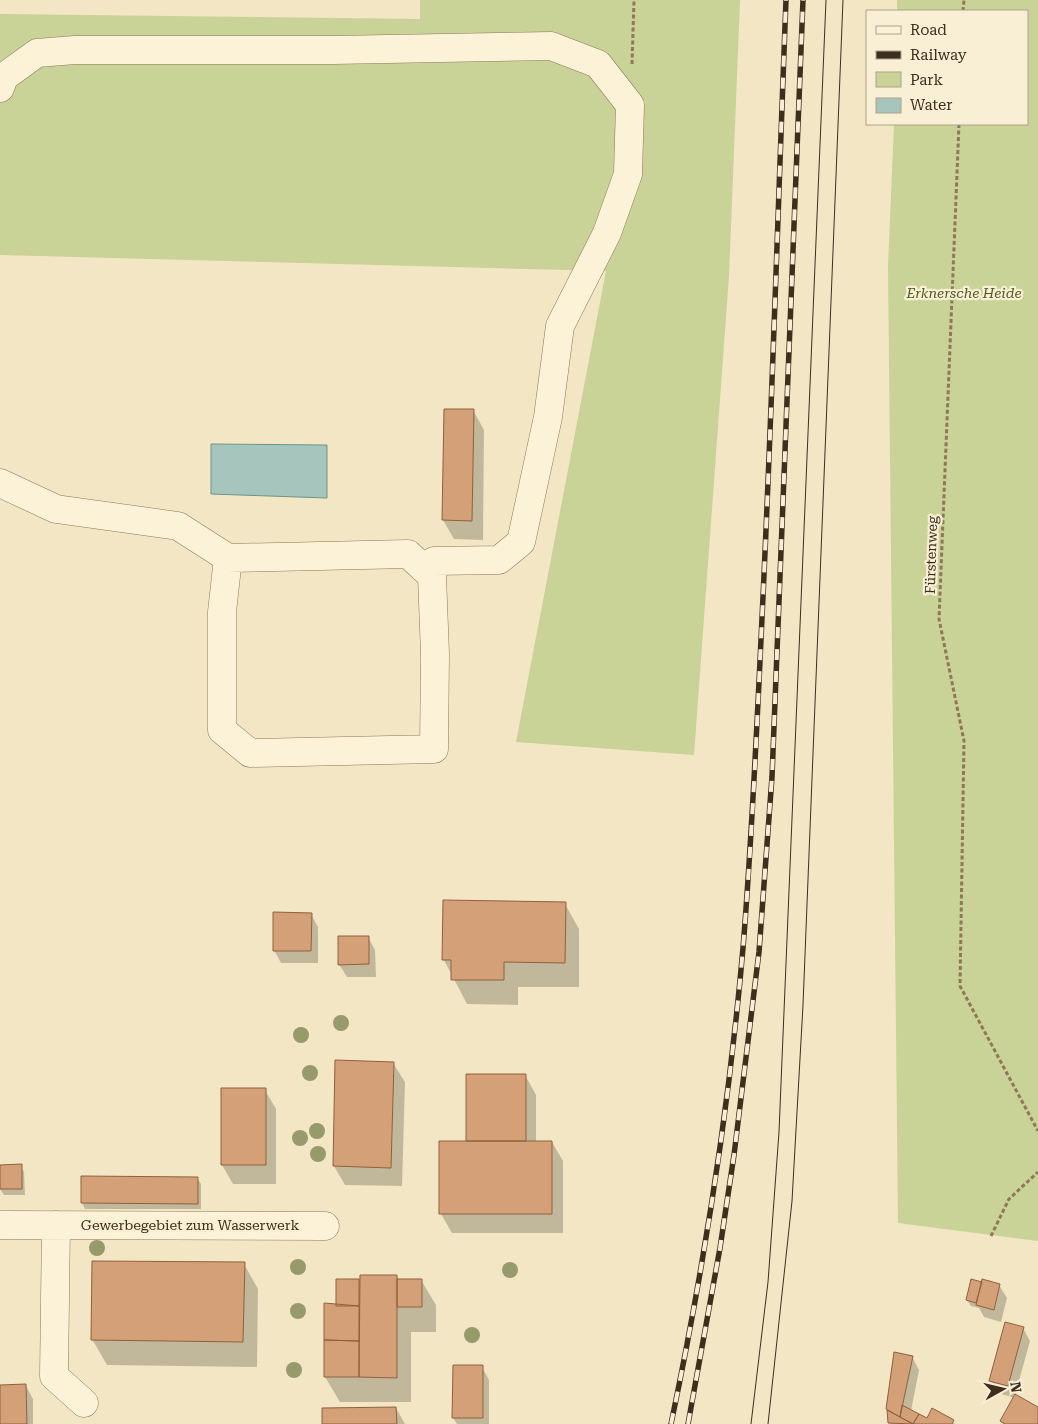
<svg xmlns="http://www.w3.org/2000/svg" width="1038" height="1424" font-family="'Roboto Serif',serif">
  <rect width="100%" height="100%" fill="#f2e6c4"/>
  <path fill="#c9d297" d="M420,0H740L729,276L694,755L516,742L606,271L0,255V14L420,19Z
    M897,0H1038V1241L898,1223L888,267L894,124H1027V11H897Z"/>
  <path fill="#a6c5bd" stroke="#6c948c" d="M211,444L327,445V498L211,494Z"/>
  <path fill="#0003" d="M445,410H473L484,430L483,540L454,539L443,520Z
    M565,904L579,929V987H518V1005L467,1004L444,960Z
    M311,914L318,927V963H281L274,950Z
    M368,937L375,950L376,977H347L339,964Z
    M393,1063L405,1082L402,1186L345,1185L334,1166Z
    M525,1075L536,1095V1142H552L563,1161V1233H452L441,1214Z
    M265,1090L276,1109V1184H233L222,1165Z
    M0,1166H21L24,1172L25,1195H4L0,1189Z
    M197,1178L201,1184V1209H85L82,1203Z
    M244,1264L258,1289L257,1367L107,1365L92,1339Z
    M397,1277L399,1280H421L436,1305V1332H411V1402H340L325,1377L337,1309V1280Z
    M972,1280L999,1285L1007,1298L1001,1322L984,1317L979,1308L971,1306L967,1300Z
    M1023,1328L1030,1341L1015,1395L1038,1408V1424H1003L1001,1421L1015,1398L998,1393L990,1380Z
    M912,1357L919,1370L911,1411L927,1420L933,1410L955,1424H890L887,1409Z
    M482,1367L489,1380V1424H457L453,1418Z
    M0,1386H26L33,1399V1424H0Z
    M396,1408L405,1424H323Z"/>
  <path fill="#d4a077" stroke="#90603c" d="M444,409H474L472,521L442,520Z
    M443,900L566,902L565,963L504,962V980H451V960H442Z
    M273,912L312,913L311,951H273Z
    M338,936H369V964L338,965Z
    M335,1060L394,1062L391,1168L333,1166Z
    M466,1074H526V1141H466Z
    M221,1088H266V1165H221Z
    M439,1141H552V1214H439Z
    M22,1164V1189H0V1165Z
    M81,1176L198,1177V1204L81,1203Z
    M92,1261L245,1262L243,1342L91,1340Z
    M360,1275H397V1378L359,1377Z
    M336,1279H359V1306H336Z
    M397,1279H422V1307H397Z
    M971,1279L982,1282L976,1303L966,1300Z
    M982,1279L1000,1284L994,1310L976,1305Z
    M324,1303L359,1306V1341L324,1340Z
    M1005,1322L1024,1327L1008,1386L989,1381Z
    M324,1340L359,1341V1377H324Z
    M894,1352L913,1356L900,1417L886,1409Z
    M453,1365H483V1418H452Z
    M26,1384L27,1424H0V1385Z
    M1015,1394L1038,1407V1424H1005L1000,1421Z
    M902,1405L919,1414L913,1424L900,1417Z
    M396,1407L397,1424H322V1408Z
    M932,1408L954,1420L952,1424H913L919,1414L927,1418Z
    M887,1410L913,1424L888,1423Z"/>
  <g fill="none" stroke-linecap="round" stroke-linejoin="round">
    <g stroke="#8f7758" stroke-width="29">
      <path id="minor" d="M0,88L4,77L37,53L75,50H333L551,46L598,64L630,105L628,174L607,233L560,326L548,417L521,542L499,560L434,561L423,568
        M0,483L56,509L178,526L228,558L408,554L432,576L435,654L434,749L250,753L222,730V612L228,558
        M0,1225L325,1226
        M56,1225L54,1376L84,1403"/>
    </g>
    <path stroke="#8f7758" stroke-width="3" stroke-dasharray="4 2.5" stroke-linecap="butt" d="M963,11L964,0
      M632,64L634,0
      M959,124L939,619L964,741L960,986L1038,1131
      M991,1236L1009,1199L1038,1172"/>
    <use href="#minor" stroke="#fcf2d8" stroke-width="28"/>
    <path stroke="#3e2e1e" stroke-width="1" d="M751,1424L768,1282L779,1132L826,0
      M768,1424L792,1201L803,1005L843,0"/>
    <g stroke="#3e2e1e" stroke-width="5.5">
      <path id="rail" d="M671,1424C704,1267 729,1108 743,948C752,838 757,728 762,618C772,412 778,206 786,0
        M688,1424L720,1248L734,1155L759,952L772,777L803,0"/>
    </g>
    <use href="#rail" stroke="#f9efd5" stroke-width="4" stroke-dasharray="11" stroke-linecap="butt"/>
  </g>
  <g fill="#979a6b">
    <circle cx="341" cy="1023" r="8"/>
    <circle cx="301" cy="1035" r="8"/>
    <circle cx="310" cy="1073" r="8"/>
    <circle cx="317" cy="1131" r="8"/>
    <circle cx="300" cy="1138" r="8"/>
    <circle cx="318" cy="1154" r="8"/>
    <circle cx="97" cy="1248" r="8"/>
    <circle cx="298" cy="1267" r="8"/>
    <circle cx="510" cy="1270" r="8"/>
    <circle cx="298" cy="1311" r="8"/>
    <circle cx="472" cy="1335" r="8"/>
    <circle cx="294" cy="1370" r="8"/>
  </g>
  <g text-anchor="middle" stroke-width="4.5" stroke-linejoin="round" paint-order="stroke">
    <g font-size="14" font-style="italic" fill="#4c5c22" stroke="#f9efd5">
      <text x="964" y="298">Erknersche Heide</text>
    </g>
    <g font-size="14" fill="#3e2e1e" stroke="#f9efd5">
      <text transform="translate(931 555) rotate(-88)" y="5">Fürstenweg</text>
      <text x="190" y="1230">Gewerbegebiet zum Wasserwerk</text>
    </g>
  </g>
  <rect x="866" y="10" width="162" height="115" fill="#f9efd5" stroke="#aea28c"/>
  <rect x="876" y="26" width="25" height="8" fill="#fcf2d8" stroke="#aea28c"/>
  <text x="910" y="35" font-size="15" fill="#3e2e1e">Road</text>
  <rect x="876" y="51" width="25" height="8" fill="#3e2e1e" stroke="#aea28c"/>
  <text x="910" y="60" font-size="15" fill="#3e2e1e">Railway</text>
  <rect x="876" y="72" width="25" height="15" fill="#c9d297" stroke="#aea28c"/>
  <text x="910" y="85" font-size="15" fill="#3e2e1e">Park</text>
  <rect x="876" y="98" width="25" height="15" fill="#a6c5bd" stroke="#aea28c"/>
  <text x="910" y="110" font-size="15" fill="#3e2e1e">Water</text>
  <g transform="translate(1003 1389) rotate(82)" stroke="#f9efd5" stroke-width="4" paint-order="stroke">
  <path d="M0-4L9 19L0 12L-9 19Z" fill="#3e2e1e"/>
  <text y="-8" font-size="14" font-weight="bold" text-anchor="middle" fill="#3e2e1e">N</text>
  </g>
</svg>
